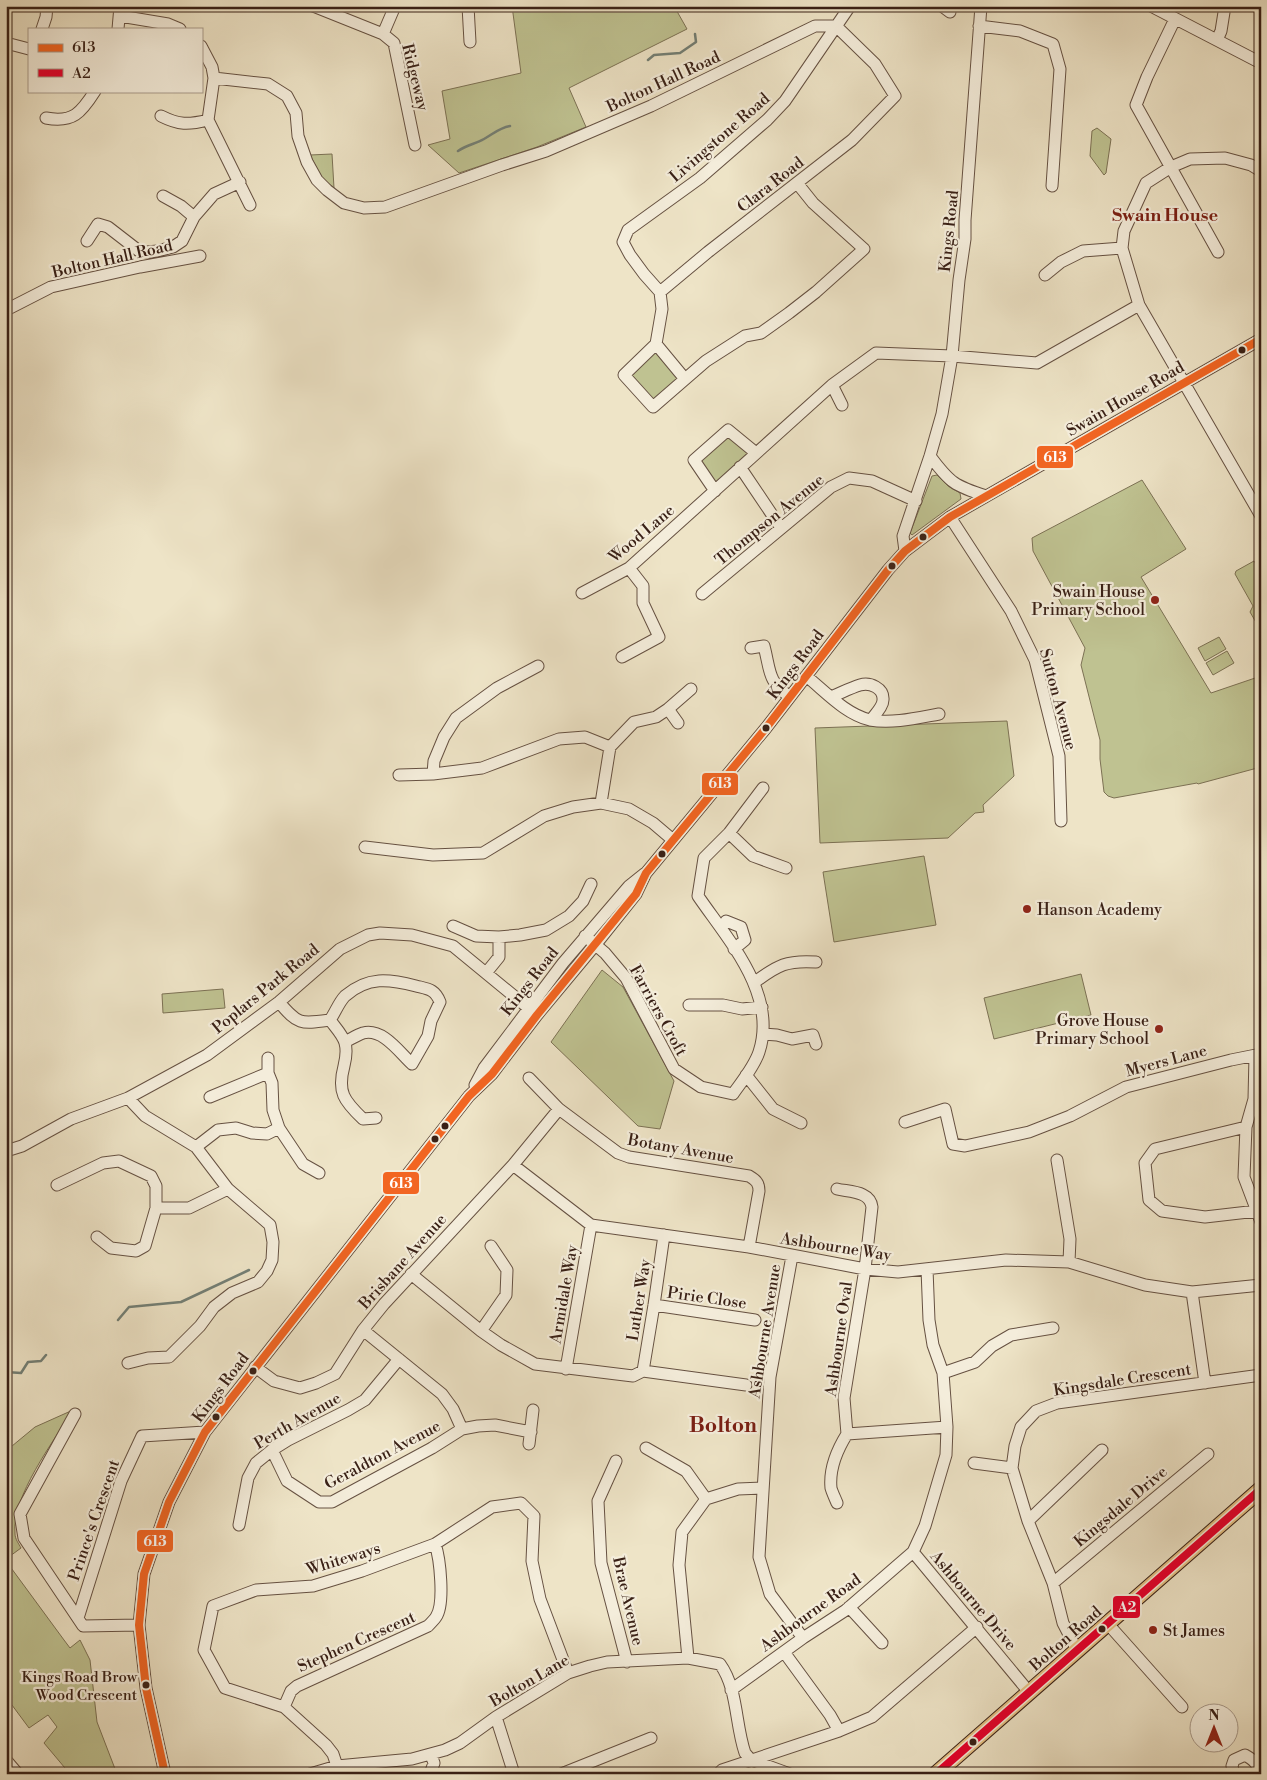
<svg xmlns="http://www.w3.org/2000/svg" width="1267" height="1780" font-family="'Libre Bodoni',serif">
  <rect width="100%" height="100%" fill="#eee4c7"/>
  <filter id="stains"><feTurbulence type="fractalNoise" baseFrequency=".004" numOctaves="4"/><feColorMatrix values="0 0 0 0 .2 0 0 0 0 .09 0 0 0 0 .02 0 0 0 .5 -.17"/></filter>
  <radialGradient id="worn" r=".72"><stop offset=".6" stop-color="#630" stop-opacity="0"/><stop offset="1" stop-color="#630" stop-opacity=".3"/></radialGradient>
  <path fill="#bfc291" stroke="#7c7154" d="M512,6H674L687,29L569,88L586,127L537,147L459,173L428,145L450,139L442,91L521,73Z
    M1097,128L1111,139L1106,173L1104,175L1090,156L1092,131Z
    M332,154L334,188L322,178L310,155Z
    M655,348L681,379L653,404L628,375Z
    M728,434L752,454L716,486L698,461Z
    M937,475L948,486L960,493L961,499L912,535L910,533L932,476Z
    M1142,480L1186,549L1141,577L1211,693L1261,676V767L1198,784L1197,783L1114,798L1108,796L1104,792L1100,759V740L1081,665L1085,648L1033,551L1032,538Z
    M1254,561L1261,573V631L1250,612L1253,606L1235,574L1236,571Z
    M1219,637L1226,649L1205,661L1198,648Z
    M1227,651L1234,663L1213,675L1206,663Z
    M1007,721L1014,776L983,805L984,812L975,813L948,838L820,843L815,728Z
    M924,856L936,925L834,942L823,872Z
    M602,970L623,987L674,1081L660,1129L638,1126L551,1042Z
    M1081,974L1091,1015L994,1039L984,998Z
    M223,989L225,1008L163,1013L162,994Z
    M73,1410C54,1441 11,1497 15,1534C15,1539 19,1544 21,1548L6,1559V1451L35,1427Z
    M6,1561L64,1640L70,1648L80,1640L90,1660L97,1722L117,1774H70L44,1743L57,1727L48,1715L29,1728L6,1697Z"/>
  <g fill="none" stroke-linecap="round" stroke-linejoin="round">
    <path stroke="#737f75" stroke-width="2.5" d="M648,60L654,55L680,53L696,42L695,34
      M458,151C467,145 475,144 484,139C493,134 499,128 510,126
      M118,1320L129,1307L181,1302L249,1270
      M6,1372L21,1373L28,1362L41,1361L46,1355"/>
    <g stroke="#665142" stroke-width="13">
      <path id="minor" d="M313,6L383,34L394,43L415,145
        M468,6L470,42
        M942,6L950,12
        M1151,6L1261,63
        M120,16L168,24L180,29
        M1175,19L1147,77L1136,105L1218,252
        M979,26L1020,31L1053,44L1060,69L1052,186
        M42,29L46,17L47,6
        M118,29L120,6
        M383,34L395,6
        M1217,40L1221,31L1225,6
        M6,43L29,49
        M201,46L212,67L214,78L268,84L287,96L296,113L298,136L307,162L317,180L327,190L344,203L364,208L385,207L502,165L546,151L651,106L815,26H836L875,64L895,96L852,140L708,252L660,292
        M214,78L208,120L250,205
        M161,116C179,125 188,125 208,120
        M46,118C73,123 81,113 95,91
        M1261,171L1251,165L1225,158L1190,159L1171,167L1146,183L1124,231L1122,248L1139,305L1261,516
        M163,196L181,206L194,217
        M87,241L98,224L108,227L139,251L148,252L157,251L173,247L182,241L194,217L214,194L240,182
        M1045,275L1061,262L1083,251L1122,248
        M6,310L51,287L140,267L200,256
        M656,344L624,375L653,407L706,361L745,336L761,333L789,313L816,292L864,249L813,203L797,183
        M685,379L656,344L662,309L660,292L644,274L630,255L623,242L628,230L700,178L767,120L785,101L850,6
        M832,385L842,405
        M930,456C950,483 955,486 986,496
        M740,467L781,528
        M715,491L694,460L728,430L756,453
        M950,517L1011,611L1035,660L1059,756L1061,821
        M905,551L903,536L930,456L942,414L952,356L959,280L965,239V220L981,6
        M582,593L629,568L832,385L876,353L952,356L1037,363L1139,305
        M702,594L831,487L849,478L872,481L916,501
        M751,648L764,646C771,673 767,680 790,697
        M622,657L659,637L643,603V586L629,568
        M806,676C825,691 845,714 870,720C892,724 917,718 939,714
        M831,697C841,693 850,688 860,685C870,682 884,688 883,700C883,707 875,714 871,720
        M668,709L678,723
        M433,774L434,761L444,737L456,718L497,688L538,666
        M399,775L433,774L482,768L559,739L585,737L610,747
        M601,803L610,747L634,722L656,717L668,709L691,689
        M729,833L753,856L786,868
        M365,847L433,855L483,853L544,816L573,807L601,803L629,809L653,823L673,840
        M726,921L741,927L745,940L734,949
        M453,926L476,936L499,937L520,935L546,930L569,916L583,901L591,884
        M585,936L605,953L626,978L674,1069L701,1087L733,1094C742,1081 754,1067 759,1052C778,994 728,940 698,896L704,858L729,833L763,788
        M486,973L499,957V937
        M755,982C778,965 787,960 816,962
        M279,1002C298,1025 301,1024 330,1020C335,1027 343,1035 345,1043C347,1050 346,1058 344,1066C337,1092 344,1101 363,1119L376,1118
        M689,1005H723L742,1009L762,1007
        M330,1020C335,1013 339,1002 345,996C368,976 389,979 416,986C428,989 435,989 440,1002L431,1021L428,1036L412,1064C399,1052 383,1028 363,1033C357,1035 351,1039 345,1042
        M763,1034L777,1035L792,1039L813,1035L816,1044
        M1255,1056L1254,1099L1246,1127L1244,1177L1261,1222
        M268,1058V1073L272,1083L273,1110L279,1128L303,1164L319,1173
        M746,1075L773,1109L801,1123
        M529,1078L559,1109L618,1153L629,1157L749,1176C756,1180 759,1183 759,1191L749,1247
        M475,1085L484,1068L563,963L629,886L644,874
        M210,1097L268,1073
        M128,1098L145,1116L196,1147L228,1189L270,1225L273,1242L272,1260L267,1271L258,1282L232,1293L214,1307L200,1326L169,1357L148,1358L128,1363
        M905,1122L945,1109L953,1144L965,1146L1029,1132L1070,1116L1126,1087L1231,1060L1261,1054
        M1246,1127L1155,1149L1145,1163L1149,1200L1162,1211L1205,1217L1257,1211
        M196,1147L218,1130L236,1128L252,1133L267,1134L279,1128
        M6,1151L22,1146L71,1119L128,1098L207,1055L279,1002L340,949L368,935L380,933L412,935L453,946L537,1015
        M1057,1160L1070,1239L1069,1262
        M513,1165L591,1225L749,1247L865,1269L898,1272L1006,1260L1069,1262L1145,1285L1192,1292L1261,1285
        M57,1185L103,1163L119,1161L151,1176L156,1186V1208
        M837,1189C850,1192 870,1191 872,1207L865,1269L844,1398L847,1434L947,1427
        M97,1237L111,1248L136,1251L145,1246L156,1208H189L228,1189
        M792,1256L770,1377L759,1557L770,1594L803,1638
        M411,1274L481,1331L501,1345L535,1364L633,1376L643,1371
        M1192,1292L1205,1383
        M654,1305L755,1320
        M363,1330L442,1394L453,1409L462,1429
        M481,1331L506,1295L507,1270L491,1246
        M255,1367L274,1381L300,1388L316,1383L335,1374L363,1330L384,1304L513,1165L559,1109
        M566,1369L591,1225
        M643,1371L654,1305L664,1235
        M643,1371L746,1385
        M943,1373L975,1362L992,1346L1011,1335L1053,1328
        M75,1414L20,1514L24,1538L83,1626L139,1625
        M529,1444L533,1410
        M646,1448L686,1471L706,1499
        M272,1450L287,1481L319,1502H332L432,1448L462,1429L478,1426L495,1425L531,1432
        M616,1461L598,1501L601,1563L627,1662
        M974,1463L1012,1468
        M837,1503C835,1498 832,1492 831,1488C829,1468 837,1450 847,1434
        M1028,1521L1102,1450
        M239,1525L248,1478L256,1463L272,1450L288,1440L348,1410L365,1400L399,1359
        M913,1552L1029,1692
        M1053,1583L1208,1454
        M849,1607L882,1643
        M78,1618L121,1481L142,1436L205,1432
        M1108,1624L1182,1707
        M1077,1650L1063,1623L1053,1583L1028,1521L1012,1468L1015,1446L1021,1427L1036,1411L1057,1403L1261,1375
        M784,1652L830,1715L839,1731
        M688,1658L679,1565L682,1532L706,1499L738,1489L763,1488
        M731,1690L803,1638L846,1610L913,1552L925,1526L946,1455L947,1427L943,1373L933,1345L929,1320L927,1269
        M284,1707L291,1691L297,1686L428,1626C431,1623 434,1620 436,1617C445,1604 440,1558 435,1544
        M496,1717L514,1774
        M6,1760L18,1774
        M337,1766L333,1754L326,1745L284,1707L225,1688L204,1650L213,1606L256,1590L313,1586L362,1571L435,1544L492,1507L521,1503L534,1516L532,1561L540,1599L568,1673
        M165,1774L146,1688L139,1625L144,1574L169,1502L205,1432L469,1096L492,1074L537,1015L596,944L636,894L646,873L766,728L888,570L905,551L950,517L1261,339
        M310,1774L337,1766L412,1759L445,1750L460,1743L496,1717L568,1673L590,1666L607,1662L688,1658L720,1664C738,1689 735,1724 745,1753L751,1760L790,1774
        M430,1774L434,1763L431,1755
        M561,1774L651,1738
        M718,1774L722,1770L839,1731L872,1717L977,1627
        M1234,1774L1232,1766L1234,1760L1245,1755C1254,1760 1258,1764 1260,1774"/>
    </g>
    <g stroke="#392016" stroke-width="17">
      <path id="major" d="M936,1774L1261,1489"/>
    </g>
    <use href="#minor" stroke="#f4eddb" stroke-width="11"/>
    <use href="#major" stroke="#e7c284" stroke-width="15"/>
    <g stroke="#f4eddb" stroke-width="11">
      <path id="bus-1" d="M165,1774L146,1688L139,1625L144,1574L169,1502L205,1432L469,1096L492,1074L537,1015L636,894L646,873L766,728L888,570L905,551L950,517L1261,339"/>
    </g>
    <g stroke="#f4eddb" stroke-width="11">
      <path id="bus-2" d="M936,1774L1261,1489"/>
    </g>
    <use href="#bus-1" stroke="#f26522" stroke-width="8"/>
    <use href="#bus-2" stroke="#e4002b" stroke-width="8"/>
  </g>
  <g fill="#392016" stroke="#f4eddb" stroke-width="2">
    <circle cx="1242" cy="350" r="4.5"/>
    <circle cx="923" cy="537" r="4.5"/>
    <circle cx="892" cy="566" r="4.5"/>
    <circle cx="766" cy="728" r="4.5"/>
    <circle cx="662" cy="854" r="4.5"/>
    <circle cx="445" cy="1126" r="4.5"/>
    <circle cx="435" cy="1139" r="4.5"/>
    <circle cx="253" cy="1371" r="4.5"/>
    <circle cx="216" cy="1417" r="4.5"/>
    <circle cx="1102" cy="1629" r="4.5"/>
    <circle cx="146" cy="1685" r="4.5"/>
    <circle cx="973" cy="1742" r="4.5"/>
  </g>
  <g fill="#8f2418" stroke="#f4eddb" stroke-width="2">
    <circle cx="1155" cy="600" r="5"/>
    <circle cx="1027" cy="909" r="5"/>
    <circle cx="1159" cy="1029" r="5"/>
    <circle cx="1153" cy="1630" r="5"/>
  </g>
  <g text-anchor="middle" stroke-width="4.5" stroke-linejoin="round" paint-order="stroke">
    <g font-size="15" fill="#392016" stroke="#f4eddb" text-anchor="end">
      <text x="137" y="1682">Kings Road Brow<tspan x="137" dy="18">Wood Crescent</tspan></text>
    </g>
    <g font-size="16" fill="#392016" stroke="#f4eddb">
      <text transform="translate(416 77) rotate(76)" y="6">Ridgeway</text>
      <text transform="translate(663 81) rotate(-25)" y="6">Bolton Hall Road</text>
      <text transform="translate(719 137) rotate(-41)" y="6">Livingstone Road</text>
      <text transform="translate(770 184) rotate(-38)" y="6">Clara Road</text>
      <text transform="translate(948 231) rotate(-84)" y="6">Kings Road</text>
      <text transform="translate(112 258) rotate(-13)" y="6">Bolton Hall Road</text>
      <text transform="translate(1125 398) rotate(-30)" y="6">Swain House Road</text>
      <text transform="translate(769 519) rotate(-39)" y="6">Thompson Avenue</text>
      <text transform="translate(641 533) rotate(-40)" y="6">Wood Lane</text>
      <text transform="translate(795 664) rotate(-53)" y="6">Kings Road</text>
      <text transform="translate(1059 699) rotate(75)" y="6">Sutton Avenue</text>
      <text transform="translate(529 981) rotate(-52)" y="6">Kings Road</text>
      <text transform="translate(265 988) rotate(-39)" y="6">Poplars Park Road</text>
      <text transform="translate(659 1010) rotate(61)" y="6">Farriers Croft</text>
      <text transform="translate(1166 1060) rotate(-15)" y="6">Myers Lane</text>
      <text transform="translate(681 1148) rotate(10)" y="6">Botany Avenue</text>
      <text transform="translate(836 1246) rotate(9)" y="6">Ashbourne Way</text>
      <text transform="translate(402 1261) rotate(-48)" y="6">Brisbane Avenue</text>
      <text transform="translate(563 1294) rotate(-80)" y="6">Armidale Way</text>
      <text transform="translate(707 1297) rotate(8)" y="6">Pirie Close</text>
      <text transform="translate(638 1300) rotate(-81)" y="6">Luther Way</text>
      <text transform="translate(764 1331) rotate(-81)" y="6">Ashbourne Avenue</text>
      <text transform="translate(838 1339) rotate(-82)" y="6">Ashbourne Oval</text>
      <text transform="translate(1122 1379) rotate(-9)" y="6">Kingsdale Crescent</text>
      <text transform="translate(220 1387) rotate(-53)" y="6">Kings Road</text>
      <text transform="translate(297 1420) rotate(-30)" y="6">Perth Avenue</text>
      <text transform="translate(382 1454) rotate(-28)" y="6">Geraldton Avenue</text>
      <text transform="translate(1120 1506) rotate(-40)" y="6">Kingsdale Drive</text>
      <text transform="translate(93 1520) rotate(-71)" y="6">Prince's Crescent</text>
      <text transform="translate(343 1558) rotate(-17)" y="6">Whiteways</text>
      <text transform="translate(974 1600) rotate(50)" y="6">Ashbourne Drive</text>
      <text transform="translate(629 1601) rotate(77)" y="6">Brae Avenue</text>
      <text transform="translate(810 1612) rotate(-36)" y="6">Ashbourne Road</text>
      <text transform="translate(1065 1638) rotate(-41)" y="6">Bolton Road</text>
      <text transform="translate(356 1641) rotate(-24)" y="6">Stephen Crescent</text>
      <text transform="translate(529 1680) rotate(-30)" y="6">Bolton Lane</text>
    </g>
    <g font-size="16" fill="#392016" stroke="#f4eddb" text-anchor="end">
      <text x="1145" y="597">Swain House<tspan x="1145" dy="18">Primary School</tspan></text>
      <text x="1037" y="915" text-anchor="start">Hanson Academy</text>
      <text x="1149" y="1026">Grove House<tspan x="1149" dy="18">Primary School</tspan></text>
      <text x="1163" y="1636" text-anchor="start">St James</text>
    </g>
    <g font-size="18" font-weight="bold" fill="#7a1f14" stroke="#f4eddb">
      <text x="1165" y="221">Swain House</text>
    </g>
    <g font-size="21" font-weight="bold" fill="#7a1f14" stroke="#f4eddb">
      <text x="723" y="1432">Bolton</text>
    </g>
  </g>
  <g stroke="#f4eddb" stroke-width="2">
    <rect x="1036" y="445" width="38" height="24" rx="5" fill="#f26522"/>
    <rect x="701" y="772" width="38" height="24" rx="5" fill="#f26522"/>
    <rect x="382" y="1171" width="38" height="24" rx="5" fill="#f26522"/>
    <rect x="136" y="1529" width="38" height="24" rx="5" fill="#f26522"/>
    <rect x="1112" y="1595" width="29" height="24" rx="5" fill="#e4002b"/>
  </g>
  <g font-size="14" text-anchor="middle" font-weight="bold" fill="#fff">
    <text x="1055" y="462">613</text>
    <text x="720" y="788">613</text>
    <text x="401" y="1188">613</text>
    <text x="155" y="1546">613</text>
    <text x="1127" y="1612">A2</text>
  </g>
  <rect width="1267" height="1780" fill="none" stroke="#eee4c7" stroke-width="25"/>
  <rect x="8" y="8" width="1252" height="1765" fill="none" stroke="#392016" stroke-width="2.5"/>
  <rect x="12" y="12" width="1242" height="1755" fill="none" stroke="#392016"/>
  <rect x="28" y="28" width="175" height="65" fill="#f4eddb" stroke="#a99b8c"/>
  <rect x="38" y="44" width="25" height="8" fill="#f26522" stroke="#a99b8c"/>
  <text x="72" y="52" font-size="15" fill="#392016">613</text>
  <rect x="38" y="69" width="25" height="8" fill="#e4002b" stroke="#a99b8c"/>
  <text x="72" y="78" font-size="15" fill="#392016">A2</text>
  <g transform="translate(1214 1728)"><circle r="24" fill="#f4eddb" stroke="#a99b8c"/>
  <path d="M0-4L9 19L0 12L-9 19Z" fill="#8f2418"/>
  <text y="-8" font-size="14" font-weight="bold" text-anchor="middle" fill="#392016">N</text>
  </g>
  <rect width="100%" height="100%" filter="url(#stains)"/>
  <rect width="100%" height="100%" fill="url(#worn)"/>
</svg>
